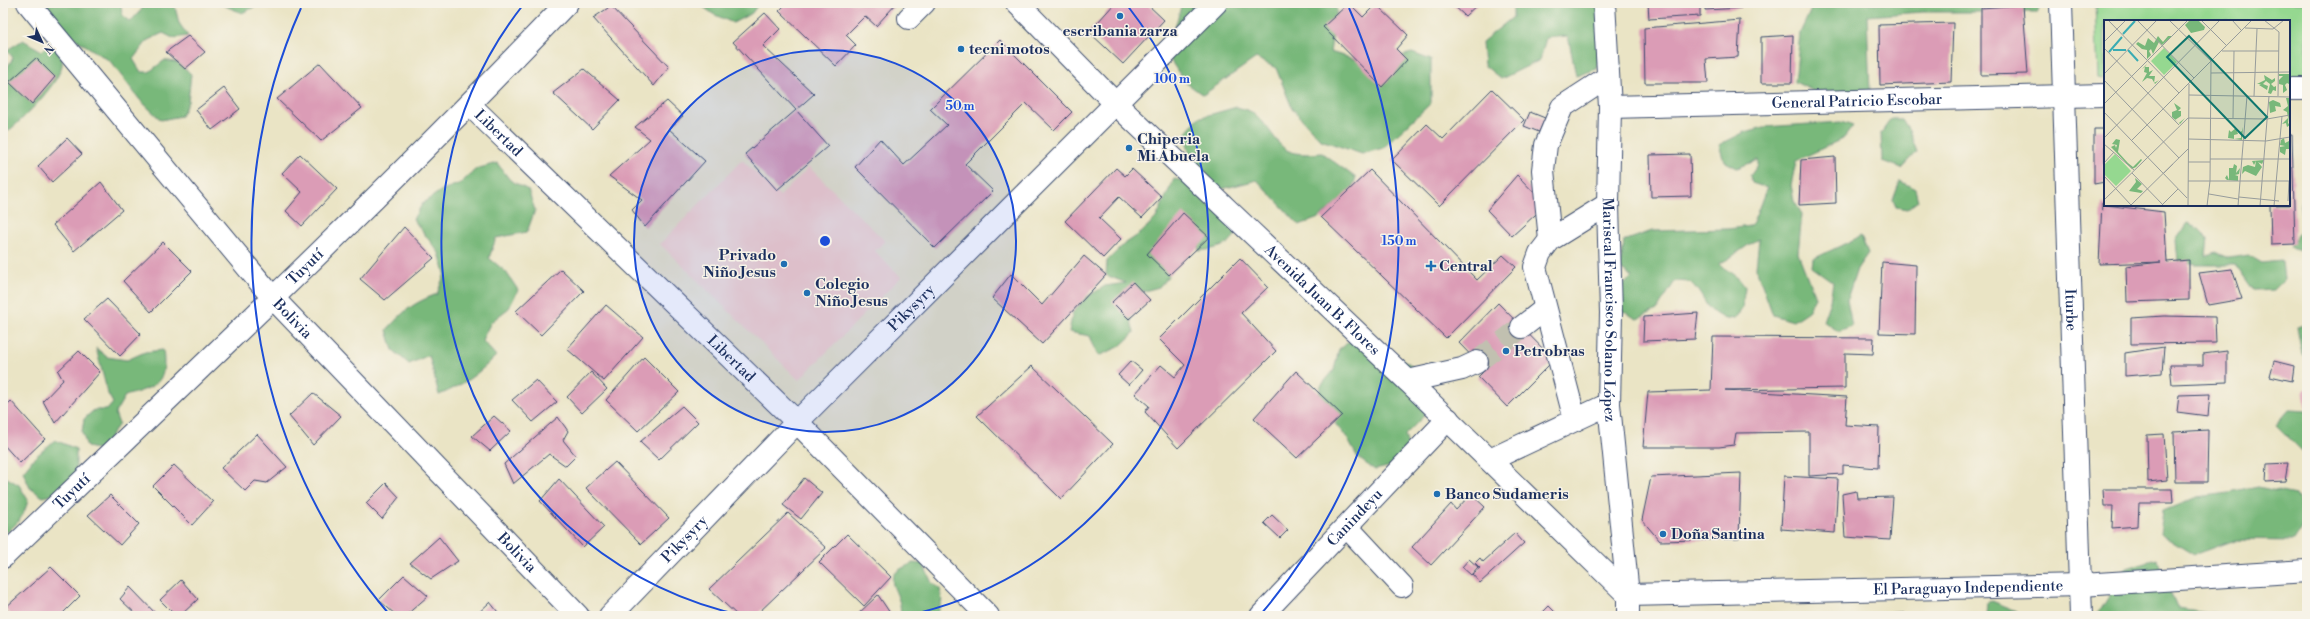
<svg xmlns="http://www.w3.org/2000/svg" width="2310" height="619" font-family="'Libre Bodoni',serif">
  <rect width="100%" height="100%" fill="#f7f3e8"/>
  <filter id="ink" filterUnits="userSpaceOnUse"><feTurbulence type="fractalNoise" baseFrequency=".025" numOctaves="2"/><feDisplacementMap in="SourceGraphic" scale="8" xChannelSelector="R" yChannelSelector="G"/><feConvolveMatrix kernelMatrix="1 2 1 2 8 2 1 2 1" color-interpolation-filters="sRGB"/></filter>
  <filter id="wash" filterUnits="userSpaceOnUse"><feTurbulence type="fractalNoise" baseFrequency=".012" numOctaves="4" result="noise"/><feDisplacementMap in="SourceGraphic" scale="16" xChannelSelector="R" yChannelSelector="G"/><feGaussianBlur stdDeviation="0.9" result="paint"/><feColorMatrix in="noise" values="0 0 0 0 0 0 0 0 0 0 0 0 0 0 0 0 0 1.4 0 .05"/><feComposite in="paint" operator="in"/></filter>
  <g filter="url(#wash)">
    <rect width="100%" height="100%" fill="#eae4c5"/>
    <path fill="#f7d0c9" d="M742,160L780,196L809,167L885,241L875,251L901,277L799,380L660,244Z"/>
    <path fill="#95d890" stroke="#588477" d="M2095,3H2307V81L2289,80V21H2105V79L2098,78Z"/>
    <path fill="#78b87a" stroke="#4a746c" d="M46,3H121L122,15L130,22L142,9L144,3H174L179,23L188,36L173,38L163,33L148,40L133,59L141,72H149L165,60L179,63L191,74L188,102L181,116L161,120L140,100L110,61L77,40L61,25Z
      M218,3H262L242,13Z
      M698,3H759L752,13L733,23L713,14Z
      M1182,3H1332L1337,10L1330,52L1371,64L1412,53L1431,60V103L1383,148L1362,154L1321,140L1292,108L1276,68L1256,58L1203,95L1185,82L1161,46L1174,31Z
      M1513,3H1604L1609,28L1597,69L1576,76L1568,36L1546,38L1540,60L1501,79L1484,65L1482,42L1513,17Z
      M1814,3H2040L2038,12H1922L1867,16L1870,92L1834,101L1795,82L1800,33Z
      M56,38C60,46 63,55 62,65C59,84 19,124 3,135V74L13,58L7,50L23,40L42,51Z
      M1237,107C1243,109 1253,111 1257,116C1284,143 1275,158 1322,153L1356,178L1351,190L1319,218L1299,225L1257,180L1214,191L1231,196L1242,213C1236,243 1229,247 1199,251L1198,242L1159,257L1169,275L1159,287L1137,293L1129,312L1134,333L1119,347L1098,356L1090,336L1069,332L1073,312L1087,297L1105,286L1126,283L1106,275L1107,261L1123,245L1141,233L1156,218L1174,179L1195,183V177L1185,134L1198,118Z
      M1891,119H1902L1909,130L1917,152L1902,168L1882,161L1881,133Z
      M1841,122L1853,126L1844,138L1796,161L1791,185L1794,201L1802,214L1798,253L1815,297L1808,311L1793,321L1773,315L1756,268L1759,239C1744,246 1734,257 1719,264L1739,279L1745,287L1742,309L1735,319C1703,317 1709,299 1690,282L1675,281L1657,310L1637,319L1613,306L1616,292L1632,277L1620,269L1624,241L1652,231L1728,229L1750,226C1757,218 1761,199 1767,188L1752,183L1750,176L1758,165V160L1737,168L1724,161L1719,145L1745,132L1764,127Z
      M497,163L510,180L528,190L535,210L527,232L496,238L489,258L506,272L518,290L509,308L491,322L482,340L496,356C477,375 463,385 439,395L429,355L409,364L393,350L387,330C403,311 413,303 437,294L445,273L439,253L413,219L423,203L442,190L461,183L476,169Z
      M1900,181L1915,189L1918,201L1907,209L1896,207L1893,200Z
      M2307,189V252L2290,247L2303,228L2300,206L2304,191Z
      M2187,224L2199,229L2208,238L2206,256L2216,252L2229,258L2248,255L2262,263L2282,261L2284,280L2274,290L2254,291L2236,265H2196L2178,261L2176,239Z
      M1861,236L1868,253L1857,269L1847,299L1852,326L1838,331L1823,321L1830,301L1833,282L1812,267L1813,259Z
      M2307,324V361L2302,355L2297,327Z
      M1357,336L1410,364L1425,377L1431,398L1423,417L1405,435L1408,446L1396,465L1375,470L1358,458L1347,438L1334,422L1319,408L1320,387L1334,370L1339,349Z
      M96,348L107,357L127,360L145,352L163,350C168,385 154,387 125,396L115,413L119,424L101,450L87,447L82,432L84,419L94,410H107L113,403L108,394Z
      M2289,410L2307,411V452L2301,450L2276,425Z
      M55,440L76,449V477L60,493L43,497L30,488L23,472L33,459Z
      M7,478L19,485L28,500C24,517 17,525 3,535V479Z
      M2258,487L2296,495C2310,520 2308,517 2293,541L2235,540L2194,555L2160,534L2163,511L2198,497L2229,493Z
      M2156,559L2177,608L2238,616H2097L2126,568Z
      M914,563L923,564L932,583L940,589L942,600L937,616H900C905,589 872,578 914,563Z
      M1992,601L2017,611L2019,616H1986L1987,602Z"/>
    <g id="blocks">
      <path fill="#db9cb6" d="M787,3H897L876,26L865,16L846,35L856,45L836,66L779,11Z
        M1115,3H1146L1164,20L1123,64L1089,32Z
        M1349,3L1363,17L1376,4L1408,35L1396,49L1407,60L1382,87L1323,27Z
        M1451,3H1479L1465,16Z
        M1648,3H1700V16L1649,19Z
        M1705,3H1742L1741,8L1705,10Z
        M2023,5L2028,74L1981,75V8Z
        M611,6L669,67L654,86L593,18Z
        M765,13L780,29L763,46L814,94L796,110L828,146L777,190L745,154L796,110L733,42Z
        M1740,20L1738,57L1706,59L1708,83H1645L1644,28Z
        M1953,23L1951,82L1880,85L1879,25Z
        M1793,35L1792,83H1761V37Z
        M188,36L205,52L185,69L166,52Z
        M1000,40L1072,112L1054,130L1026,103L965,164L993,191L935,248L855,167L880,139L904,165L947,125L930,109Z
        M36,58L55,77L32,104L9,82Z
        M320,63L362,108L321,141L277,99Z
        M584,69L620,100L592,129L553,93Z
        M224,88L240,109L212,130L196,110Z
        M1492,89L1524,120L1439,206L1392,160L1427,124L1443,139Z
        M667,101L683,116L669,129L705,161L645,227L632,210L642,200L609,176L650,139L635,127Z
        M1530,112L1545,118L1539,132L1524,126Z
        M2094,129H2105V182L2094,184Z
        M2289,134H2292L2295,244L2271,245L2270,205H2289Z
        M67,138L82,154L52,182L38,166Z
        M300,154L337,189L302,226L286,211L302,192L282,173Z
        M1690,154L1691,196L1651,197L1650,155Z
        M1835,157L1836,203L1799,205L1801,160Z
        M1116,168L1125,176L1132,169L1162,197L1142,218L1119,197L1099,218L1121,239L1103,258L1065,221Z
        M1370,170L1477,280L1503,255L1516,267L1446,338L1321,217Z
        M1517,175L1546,205L1512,236L1487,210Z
        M101,182L122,210L74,251L53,225Z
        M2102,203L2105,205L2164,212L2167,262L2189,260V300L2127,302L2126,266L2161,262L2099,264Z
        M1183,213L1209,237L1169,275L1147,254Z
        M404,227L434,258L385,300L360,279Z
        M163,242L192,271L151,312L123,281Z
        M1084,256L1106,275L1042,344L992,298L1011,274L1042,305Z
        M1240,258L1268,287L1241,313L1276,351L1178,448L1145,412L1149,406L1135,394L1161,365L1175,377L1185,365L1159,339Z
        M1882,262L1916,265L1915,334L1879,333Z
        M561,269L584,291L541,335L516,311Z
        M2232,269L2242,299L2208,305L2199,273Z
        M1133,282L1150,300L1129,319L1112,302Z
        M107,299L141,334L120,356L84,319Z
        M1498,303L1554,360L1507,407L1478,377L1485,370L1459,343Z
        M606,305L643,337L604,381L567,349Z
        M1698,313L1695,339L1643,341L1644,317Z
        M2164,316L2215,317L2216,343L2131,344V318Z
        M1713,337L1874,338L1873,354L1845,353V388L1725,390L1847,397L1845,425L1879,427L1878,468L1843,465V474L1809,476V432L1736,433L1734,445L1719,447H1643L1648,392L1711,390Z
        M2164,347L2162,373L2125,376V353Z
        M79,351L100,372L55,423L43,401L63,380L58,371Z
        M2227,351V382L2172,384L2170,365H2203V354Z
        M644,357L679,392L638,431L606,400Z
        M1131,361L1142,370L1129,385L1118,375Z
        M2274,361L2294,366L2292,381L2270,376Z
        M1032,366L1113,444L1061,499L977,416Z
        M1296,371L1342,415L1297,458L1254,418Z
        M591,372L607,389L582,413L567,397Z
        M536,380L557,402L533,422L512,400Z
        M2303,389H2307V406H2306Z
        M313,393L341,416L313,445L289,416Z
        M2210,394L2208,416L2177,412L2179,395Z
        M11,401L45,439L20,463L3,444V409Z
        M682,406L698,422L659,460L640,442Z
        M494,416L511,431L490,451L472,436Z
        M558,417L568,431L563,440L576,456L566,466L549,454L513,484L504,464Z
        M2208,430L2207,482H2175L2174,432Z
        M257,434L287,467L267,483L255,481L245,491L221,468Z
        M2164,434L2167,480L2148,482L2147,435Z
        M615,462L669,518L641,544L586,488Z
        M2288,463L2285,481L2266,482L2267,464Z
        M174,465L213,502L192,525L153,486Z
        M1741,473L1739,539L1660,541L1642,520L1651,477Z
        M1784,476L1838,479L1835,533L1781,529Z
        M804,478L822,493L801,519L783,505Z
        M559,479L604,527L583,547L540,501Z
        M386,483L399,497L382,519L366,503Z
        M2103,489H2172L2173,503H2139L2138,526L2112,528L2113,506H2104Z
        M1856,491L1857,498L1893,497L1890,540L1845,537L1842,494Z
        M1471,494L1485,507L1431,565L1412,547L1451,504L1456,510Z
        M110,495L139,524L120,545L88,515Z
        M788,513L826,548L755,616H738L709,589Z
        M1272,515L1288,530L1280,538L1264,523Z
        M1515,533L1524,543L1480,583L1472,574L1480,568L1475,563L1480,558L1483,562Z
        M847,534L891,577L864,606L819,562Z
        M439,537L458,561L431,579L410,563Z
        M1469,559L1478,567L1471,575L1462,567Z
        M51,567L80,596L62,614L63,616H12L5,608Z
        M404,575L428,596L405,616H397L379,600Z
        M181,580L198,599L180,616H176L160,600Z
        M130,587L158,616H138L120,599Z
        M878,595L892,616H856Z
        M490,602L501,616H475Z
        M1549,606L1559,616H1539Z
        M1905,613V616H1884V614Z"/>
    </g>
  </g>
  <g filter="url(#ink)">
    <use href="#blocks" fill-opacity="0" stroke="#3a4a6d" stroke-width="1"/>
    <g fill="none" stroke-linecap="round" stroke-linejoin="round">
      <path stroke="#c1c0b0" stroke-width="22" stroke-dasharray="22 11" stroke-linecap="butt" d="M1477,362L1522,327"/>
      <g stroke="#3a4a6d" stroke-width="24">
        <g id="minor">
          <path id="s1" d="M28,3L273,298L578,616"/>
          <path id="s2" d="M1017,3L1116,104L1408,381L1628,595L2081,585L2307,571"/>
          <path id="s3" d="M1604,3L1610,107L1608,204L1611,313L1609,404L1628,595V616"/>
          <path id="s4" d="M2061,3L2081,616"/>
          <path d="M909,18L924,3"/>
          <path d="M2289,89H2307"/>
          <path id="s5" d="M470,105L797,422L988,616"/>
          <path id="s6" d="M1610,107L2105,95"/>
          <path d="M1550,240L1543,170L1546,145L1562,107L1608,77"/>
          <path d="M1522,327L1545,309"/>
          <path d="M1408,381L1462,369L1477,362"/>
          <path d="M1575,420L1535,267L1540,253L1550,240L1608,204"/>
          <path d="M1490,460L1609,404"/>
          <path d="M1347,527L1402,586"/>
          <path id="s7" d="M3,557C193,375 385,194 567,3"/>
          <path id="s8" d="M610,616L797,422L1216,3"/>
          <path id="s9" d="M1261,616L1448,419"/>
        </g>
      </g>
      <use href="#minor" stroke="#fff" stroke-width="22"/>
    </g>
  </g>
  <circle cx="825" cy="241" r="191" fill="#1d4ed8" fill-opacity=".12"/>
  <g fill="none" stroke="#1d4ed8" stroke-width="2">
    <circle cx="825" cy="241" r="191"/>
    <path d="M745 616A383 383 0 0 1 523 5M1127 5A383 383 0 0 1 905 616"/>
    <path d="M389 614A574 574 0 0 1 301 8M1349 8A574 574 0 0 1 1261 614"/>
  </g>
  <g fill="#1f6fb2" stroke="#f7f3e8" stroke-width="1.5">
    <circle cx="1120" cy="16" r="4"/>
    <circle cx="961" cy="49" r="4"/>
    <circle cx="1129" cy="148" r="4"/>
    <circle cx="784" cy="264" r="4"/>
    <path d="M1429 260h4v4h4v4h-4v4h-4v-4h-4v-4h4z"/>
    <circle cx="807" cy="293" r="4"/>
    <circle cx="1506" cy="351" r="4"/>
    <circle cx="1437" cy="494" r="4"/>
    <circle cx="1663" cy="534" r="4"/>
  </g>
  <g text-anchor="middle" stroke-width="3" stroke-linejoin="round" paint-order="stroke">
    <g font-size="15" font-weight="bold" fill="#1b2f5e" stroke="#f7f3e8" text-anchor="start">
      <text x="1120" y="36" text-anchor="middle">escribania zarza</text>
      <text x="969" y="54">tecni motos</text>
      <text x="1137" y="144">Chiperia<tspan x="1137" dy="17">Mi Abuela</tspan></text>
      <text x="776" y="260" text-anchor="end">Privado<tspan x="776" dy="17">Niño Jesus</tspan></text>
      <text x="1439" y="271">Central</text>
      <text x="815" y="289">Colegio<tspan x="815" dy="17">Niño Jesus</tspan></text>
      <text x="1514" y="356">Petrobras</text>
      <text x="1445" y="499">Banco Sudameris</text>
      <text x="1671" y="539">Doña Santina</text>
    </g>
    <g font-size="15" fill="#1b2f5e" stroke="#f7f3e8">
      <text dy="5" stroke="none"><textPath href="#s6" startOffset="247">General Patricio Escobar</textPath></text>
      <text dy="5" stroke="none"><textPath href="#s5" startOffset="40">Libertad</textPath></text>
      <text dy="5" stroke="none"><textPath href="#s7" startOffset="419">Tuyutí</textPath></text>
      <text dy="5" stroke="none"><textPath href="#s2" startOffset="426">Avenida Juan B. Flores</textPath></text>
      <text dy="5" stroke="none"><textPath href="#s8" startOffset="431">Pikysyry</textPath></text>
      <text dy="5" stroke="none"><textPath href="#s4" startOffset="307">Iturbe</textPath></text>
      <text dy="5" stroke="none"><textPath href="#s3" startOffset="307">Mariscal Francisco Solano López</textPath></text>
      <text dy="5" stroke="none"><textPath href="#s1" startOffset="412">Bolivia</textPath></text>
      <text dy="5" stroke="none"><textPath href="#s5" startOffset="364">Libertad</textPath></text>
      <text dy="5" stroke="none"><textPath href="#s7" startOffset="95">Tuyutí</textPath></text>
      <text dy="5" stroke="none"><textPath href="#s9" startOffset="136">Canindeyu</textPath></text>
      <text dy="5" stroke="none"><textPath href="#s8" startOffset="107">Pikysyry</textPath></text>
      <text dy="5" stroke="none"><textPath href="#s1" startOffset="736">Bolivia</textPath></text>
      <text dy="5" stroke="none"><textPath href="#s2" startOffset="1191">El Paraguayo Independiente</textPath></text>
    </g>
  </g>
  <g transform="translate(2104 20)">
    <rect width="186" height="186" fill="#eae4c5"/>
    <path d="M60,28L73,42L60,55L47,41ZM11,134L27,151L12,166L0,154V145Z" fill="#95d890"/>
    <path d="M94,0L101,7L100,10L87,13L81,5L86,0ZM54,16L59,22L64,16H68L58,25L55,22L49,34L47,29L45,31L47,35L43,39V30L38,29L32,24L34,22L41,26L44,18L50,23ZM43,44L41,47H45V52L49,50L45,56H51L50,63L55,60L51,64L48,59L43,58L38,62L43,53L40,52L41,47L38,49ZM175,54H185V64L183,63L181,65L183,70L179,73V65L175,64V60L179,56H175ZM160,55L168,60L171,58V61L167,64L170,67L172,66V71L169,70L167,74L164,73L166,64L162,61L159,64L164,66L163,70L155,65L157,64H153L161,60ZM182,78H185L186,86L184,103L186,105L183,107L182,103L178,104L184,98L183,92L179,90L184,86ZM169,80L176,83L177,87L171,86L172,91L166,93L165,82ZM70,83L77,88L74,91H77V96L71,100L75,103L81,98L76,104L68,97V92L73,90ZM132,108L134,114L130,115V119L137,118V113H134L138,111L139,107L138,120L124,118L125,110L127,112ZM180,118L181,123L185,121V129H182L181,135L176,132V127L181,126L176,125L177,120ZM12,119L16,120L14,132L24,143L29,147L37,139L38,140L32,147L28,149L7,127L11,125L12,128L13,125L8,124ZM160,140L158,144L154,142L158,147L152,156L141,151L138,154L139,147L144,145L151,147L152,141L150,145L148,141ZM130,144L133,146L132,153L136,148L135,154L131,155L134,156V161L123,160L121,158L123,155L125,160V148H129ZM31,158L38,164L33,169L39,171L37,173L25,171L32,162Z" fill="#78b87a"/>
    <path fill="none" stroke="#3aacb3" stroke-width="2" d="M19,14L31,1M9,30H22M24,30L34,41M5,32L18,17"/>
    <path fill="none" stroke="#979c9c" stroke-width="1" d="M4,0L75,73M33,0L90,58M65,0L107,41L106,161L103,186M97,0L122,25M128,0L137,10M160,0L175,12L174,76M141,8L169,9L180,0M0,22L22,0M0,28L75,105M118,31H175M107,53L186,52M0,54L53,0M0,60L75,138M85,75L186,77M150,76L153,9M0,84L84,0M0,92L83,178M84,98L163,99L186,95M129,98L130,31M0,118L116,0M84,119L162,121L186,117M28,120L148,0M0,124L30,150M106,139H186M84,142H106M0,143L10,132M28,153L60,186M60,153L69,144M0,156L27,185M84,161H186M105,174L134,179M135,177L175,181M0,180L84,98M184,181L185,161M59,184L74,169M26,186L84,129M84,186L85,64M134,186L143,76M156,186L165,76M170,186L178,96"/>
    <path fill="#0f766e" fill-opacity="0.15" stroke="#0f766e" stroke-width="2" d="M85,16L163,97L141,118L63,37Z"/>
    <rect width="186" height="186" fill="none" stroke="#1b2f5e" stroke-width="2"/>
  </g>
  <circle cx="825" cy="241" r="6" fill="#1d4ed8" stroke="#f7f3e8" stroke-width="2"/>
  <g font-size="12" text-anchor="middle" font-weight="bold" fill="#1d4ed8" stroke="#f7f3e8" stroke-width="3" stroke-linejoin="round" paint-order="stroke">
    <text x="1172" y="83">100 m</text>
    <text x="960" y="110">50 m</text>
    <text x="1399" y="245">150 m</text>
  </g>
  <rect width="2310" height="619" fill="none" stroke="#f7f3e8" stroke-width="16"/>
  <g transform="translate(42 42) rotate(134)" stroke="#f7f3e8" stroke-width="3" paint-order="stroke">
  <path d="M0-3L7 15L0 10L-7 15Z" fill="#1b2f5e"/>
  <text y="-6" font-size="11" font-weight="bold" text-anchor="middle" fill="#1b2f5e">N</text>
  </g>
</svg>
